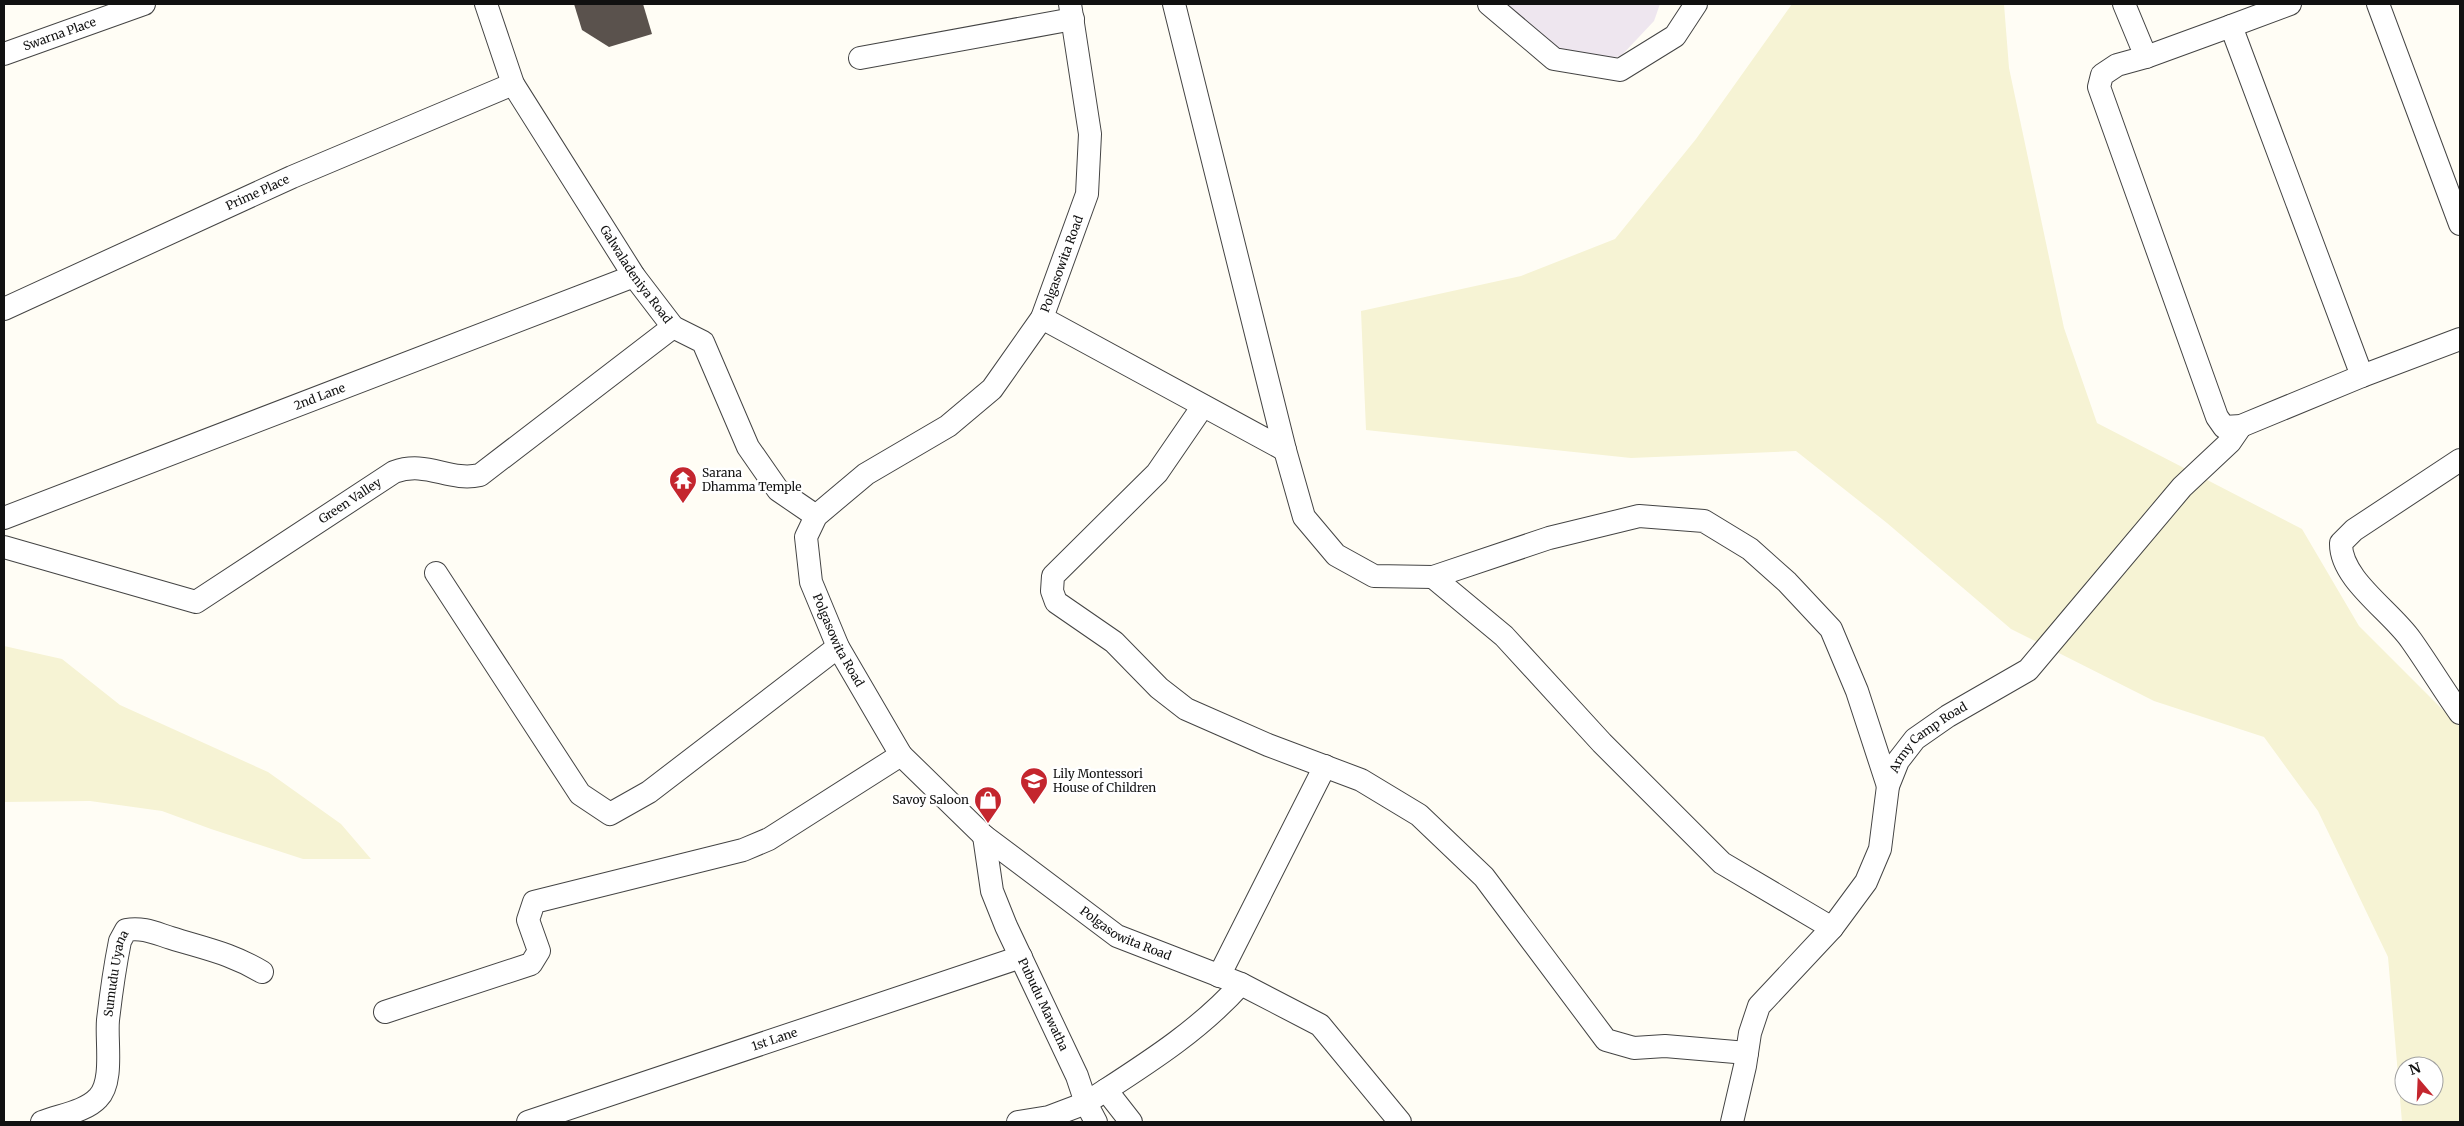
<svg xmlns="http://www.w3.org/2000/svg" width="2464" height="1126" font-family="Merriweather,serif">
  <rect width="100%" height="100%" fill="#fffdf5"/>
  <path fill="#eee6ef" d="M1494,4H1660L1654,21L1622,55L1584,70Z"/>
  <path fill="#f6f3d4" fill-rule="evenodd" d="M1792,4H2004L2009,68L2064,328L2097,423L2302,529L2359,626L2460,727V1122H2402L2388,957L2318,811L2264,737L2154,701L2011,629L1887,523L1796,451L1631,458L1366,430L1361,311L1521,276L1615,239L1696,139ZM2404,1066H2434V1096H2404Z
    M4,646L62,659L120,705L268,772L341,824L371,859H303L211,829L162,811L90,801L4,802Z"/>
  <path fill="#5a524d" d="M574,4H643L652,34L609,47L582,30Z"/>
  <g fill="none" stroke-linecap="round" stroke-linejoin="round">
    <g stroke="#444" stroke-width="24">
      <g id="minor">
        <path id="s1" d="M486,4L513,84L634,276L673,327L703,342L748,447L778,490L816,516"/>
        <path id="s2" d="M1070,4L1090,134L1087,194L1042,318L992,389L948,426L866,474L816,516L806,537L811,582L838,647L901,755L984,836L1117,936L1241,984L1320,1025L1400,1122"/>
        <path d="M1489,4L1554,59L1620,70L1675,36L1696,4"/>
        <path d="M2124,4L2146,57L2117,65L2102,75L2099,87L2217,417L2224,427L2241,426L2362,376L2460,339"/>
        <path d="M2378,4L2460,224"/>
        <path d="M2231,26L2290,4"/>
        <path id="s3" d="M4,54L144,4"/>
        <path d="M2146,57L2231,26L2362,376"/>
        <path d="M860,58L1073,19"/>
        <path id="s4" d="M4,309L292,177L513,84"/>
        <path d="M1042,318L1285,450L1174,4"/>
        <path d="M1203,406L1157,473L1053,576L1052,591L1056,602L1114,642L1159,688L1186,709L1268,745L1361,780L1419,815L1484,877L1606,1040L1634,1048L1665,1046L1747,1053"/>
        <path d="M1285,450L1304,517L1336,555L1374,576L1433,577L1549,538L1639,516L1704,521L1750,549L1787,582L1831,629L1857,691L1888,786"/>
        <path d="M2460,460L2354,530L2341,543C2340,579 2391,611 2411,640C2428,664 2443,689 2460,713"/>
        <path id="s5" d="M4,518L634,276"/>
        <path id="s6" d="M4,547L196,602L394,472C427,460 449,482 480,475L673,327"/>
        <path d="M436,573L580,794L610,814L649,792L838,647"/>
        <path d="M1433,577L1504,636L1602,743L1722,863L1832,928"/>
        <path id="s7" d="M984,836L992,891L1006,926L1077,1076L1086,1103L1049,1117L1018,1122"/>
        <path d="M1219,976L1325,766"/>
        <path d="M385,1012L531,964L539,951L528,920L534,902L743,850L769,839L901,755"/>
        <path d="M1106,1090L1131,1122"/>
        <path id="s8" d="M42,1122C59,1115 85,1112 98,1098C114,1082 106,1041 108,1020C111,994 115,966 120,941L126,930C143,927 155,933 171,938C206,949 230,953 262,972"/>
        <path id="s9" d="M528,1122L1021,957"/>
        <path d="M1096,1122L1086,1103C1141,1067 1196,1034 1241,984"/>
        <path id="s10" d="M1732,1122L1745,1066L1750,1033L1759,1006L1832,928L1866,882L1880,849L1888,786L1898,761L1915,739L1948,716L2028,670L2182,487L2230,442L2241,426"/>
      </g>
    </g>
    <use href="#minor" stroke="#fff" stroke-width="22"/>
  </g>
  <defs>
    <g id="temple-pin" transform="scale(1.4375)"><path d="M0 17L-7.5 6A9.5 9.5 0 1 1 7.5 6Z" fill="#c4262e" stroke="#fff"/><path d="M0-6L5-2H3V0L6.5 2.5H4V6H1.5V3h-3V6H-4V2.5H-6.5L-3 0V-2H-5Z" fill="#fff"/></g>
    <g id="school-pin" transform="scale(1.4375)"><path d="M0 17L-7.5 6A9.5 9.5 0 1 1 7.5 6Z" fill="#c4262e" stroke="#fff"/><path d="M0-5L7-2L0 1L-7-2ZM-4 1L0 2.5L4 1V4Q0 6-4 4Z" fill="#fff"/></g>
    <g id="shop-pin" transform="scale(1.4375)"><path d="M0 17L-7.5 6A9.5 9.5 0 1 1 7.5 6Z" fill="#c4262e" stroke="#fff"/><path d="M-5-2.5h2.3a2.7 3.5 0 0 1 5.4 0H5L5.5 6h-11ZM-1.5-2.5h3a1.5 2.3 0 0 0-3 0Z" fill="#fff"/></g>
  </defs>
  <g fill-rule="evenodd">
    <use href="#temple-pin" x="683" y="480"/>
    <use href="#school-pin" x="1034" y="781"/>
    <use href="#shop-pin" x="988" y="800"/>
  </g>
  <g text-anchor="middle" stroke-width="5" stroke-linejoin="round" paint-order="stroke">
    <g font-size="12" fill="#111" stroke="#fff">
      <text dy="4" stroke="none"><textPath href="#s3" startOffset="59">Swarna Place</textPath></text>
      <text dy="4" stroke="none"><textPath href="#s4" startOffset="279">Prime Place</textPath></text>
      <text transform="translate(1062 264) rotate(-70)" y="4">Polgasowita Road</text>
      <text dy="4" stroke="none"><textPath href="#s1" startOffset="311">Galwaladeniya Road</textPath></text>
      <text dy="4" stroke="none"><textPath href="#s5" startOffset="338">2nd Lane</textPath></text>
      <text dy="4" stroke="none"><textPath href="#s6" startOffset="384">Green Valley</textPath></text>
      <text dy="4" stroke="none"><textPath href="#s2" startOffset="761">Polgasowita Road</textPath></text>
      <text dy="4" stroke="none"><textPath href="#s10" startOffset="448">Army Camp Road</textPath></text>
      <text dy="4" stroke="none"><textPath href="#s2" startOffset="1181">Polgasowita Road</textPath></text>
      <text dy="4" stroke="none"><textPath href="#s8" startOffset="189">Sumudu Uyana</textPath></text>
      <text dy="4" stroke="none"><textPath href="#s7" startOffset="180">Pubudu Mawatha</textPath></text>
      <text dy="4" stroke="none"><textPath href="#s9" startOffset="260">1st Lane</textPath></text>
    </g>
    <g font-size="12" fill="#111" stroke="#fff" text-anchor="start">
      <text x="702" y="477">Sarana<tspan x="702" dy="14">Dhamma Temple</tspan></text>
      <text x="1053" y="778">Lily Montessori<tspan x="1053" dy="14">House of Children</tspan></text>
      <text x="969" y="804" text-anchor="end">Savoy Saloon</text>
    </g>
  </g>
  <rect width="2464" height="1126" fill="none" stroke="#111111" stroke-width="10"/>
  <g transform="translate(2419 1081) rotate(341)"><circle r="24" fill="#ffffff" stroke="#a0a0a0"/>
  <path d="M0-4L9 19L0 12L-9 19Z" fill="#c4262e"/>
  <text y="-8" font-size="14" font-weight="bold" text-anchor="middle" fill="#111111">N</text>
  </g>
</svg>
